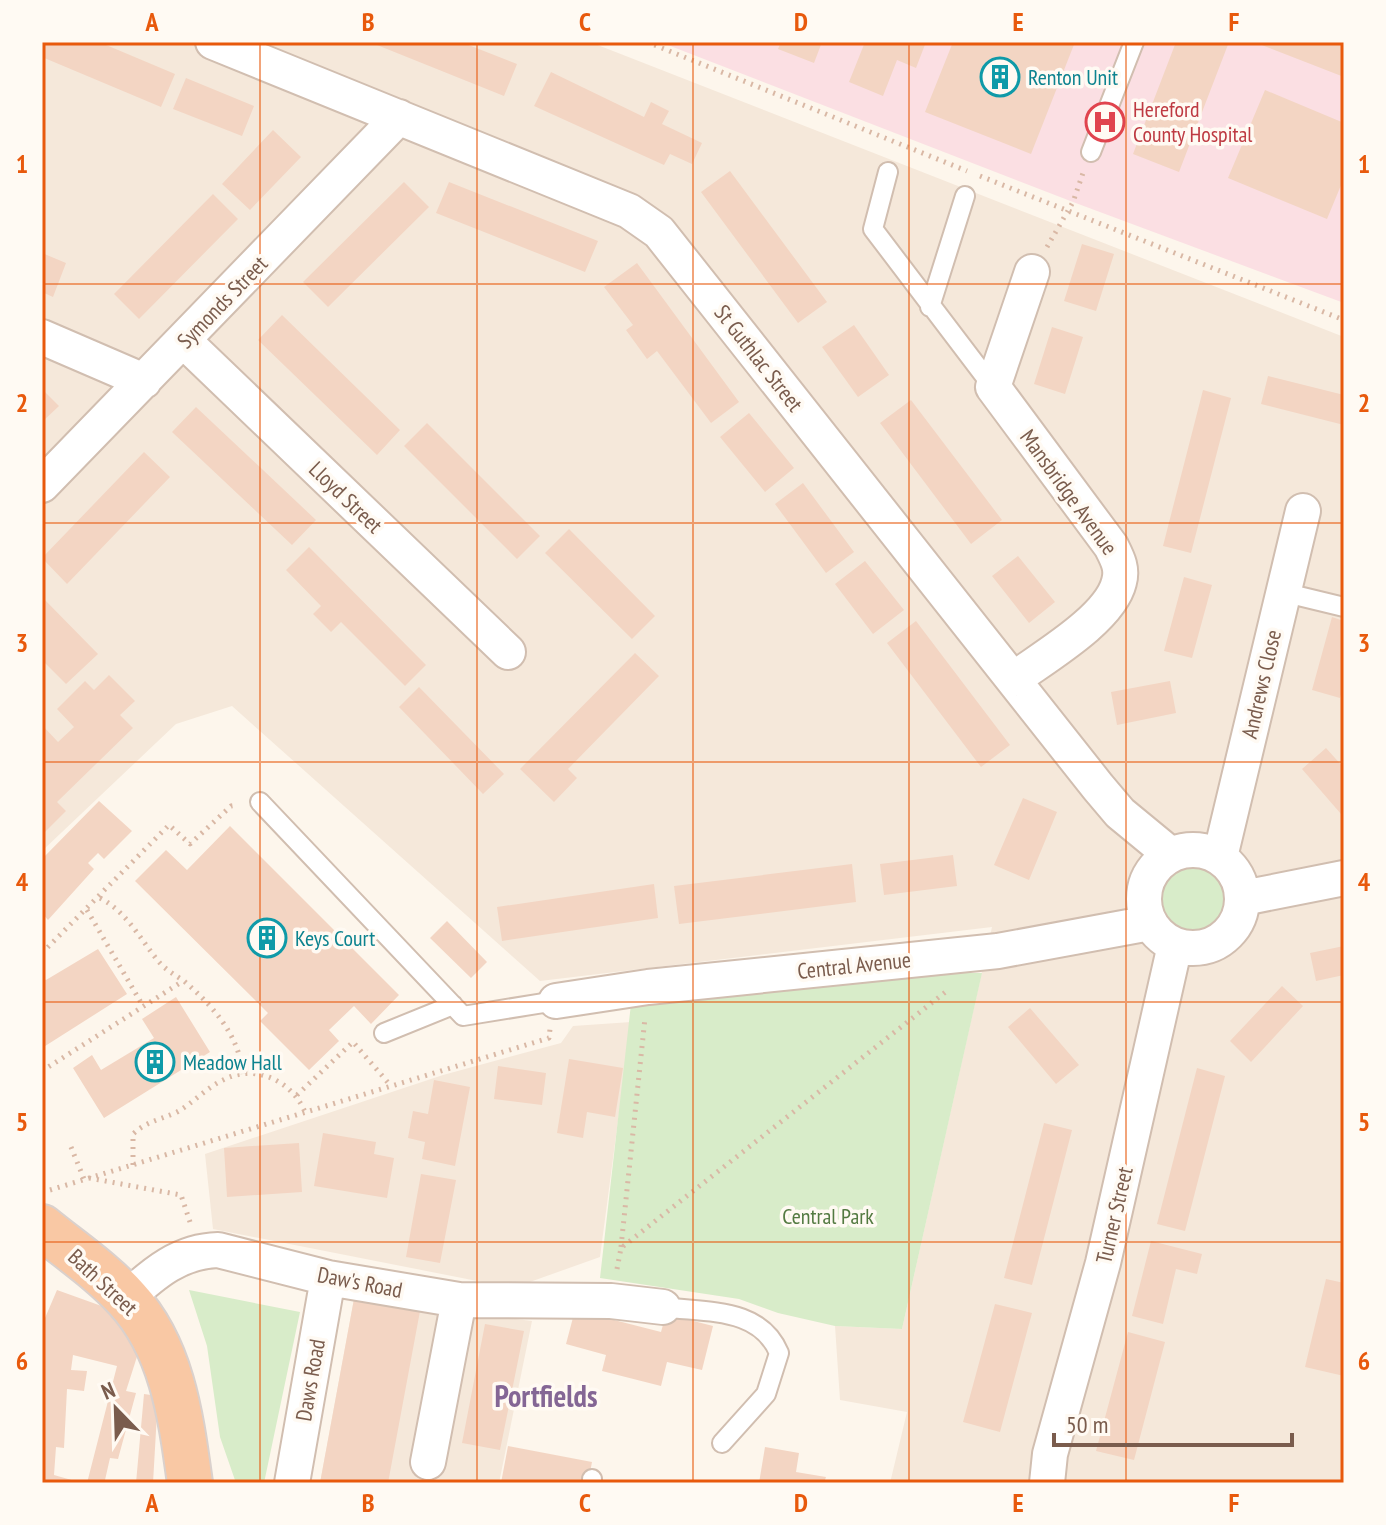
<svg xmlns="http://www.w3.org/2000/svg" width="1386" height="1525" font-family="'PT Sans Narrow',sans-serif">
  <rect width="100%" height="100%" fill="#fdf6ec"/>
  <path fill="#f5e8da" d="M42,42H590L1344,337V1483H890L907,1412L840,1400L835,1326L902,1329L992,927L540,981L232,706L176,724L42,851Z
    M631,1022L600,1257L513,1288L213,1229L205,1154L443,1075L561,1043L573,1026Z
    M354,1299L532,1321L499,1483H320Z"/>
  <path fill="#fbdfe3" d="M660,42H1344V303L1073,202Z"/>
  <path fill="#d8ecc9" d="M1144 899a49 49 0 1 1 98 0a49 49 0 1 1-98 0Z
    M938,973H982L902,1329L835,1326L778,1313L739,1299L600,1278L631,1004Z
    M189,1290L300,1312L264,1483H236L220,1437L207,1346Z"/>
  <path fill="#f3d5c3" d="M42,42H99L175,74L161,107L42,57Z
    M378,42H461L517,64L504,96L377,45Z
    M781,42H822L814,63L778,49Z
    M865,42H926L916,68L897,60L883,96L849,82Z
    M953,42H1075L1031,154L925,112Z
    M1176,42H1229L1179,172L1133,154Z
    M1254,42H1344V77Z
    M551,72L644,117L651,102L669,111L662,124L702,143L692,164L670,154L664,165L534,106Z
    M186,78L254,106L242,136L173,109Z
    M1265,90L1344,123V178L1327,219L1228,178Z
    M273,130L301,157L250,210L222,184Z
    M730,171L827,302L798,323L701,192Z
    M404,182L429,207L328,307L303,282Z
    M449,182L598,241L585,272L436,213Z
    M213,194L238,219L139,319L114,294Z
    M1082,244L1114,254L1096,311L1064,301Z
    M42,253L66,263L53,297L42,292Z
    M637,263L739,402L711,423L657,351L647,359L626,330L633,325L604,287Z
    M282,315L400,430L377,455L258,340Z
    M854,325L889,375L858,397L822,347Z
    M1052,327L1083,337L1065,394L1034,384Z
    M1268,376L1344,395V425L1261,404Z
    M42,389L59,406L42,422Z
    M1203,390L1231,398L1191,553L1163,546Z
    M911,400L1002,520L971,544L880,423Z
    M196,407L316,520L292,545L172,432Z
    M749,413L794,468L765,492L720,437Z
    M427,423L540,536L517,559L404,446Z
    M144,452L170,477L67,584L42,558Z
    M803,483L854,552L826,573L775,504Z
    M569,529L655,616L632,639L545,553Z
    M309,547L426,665L405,686L341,622L331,632L313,614L321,606L286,570Z
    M1018,556L1055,602L1029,623L992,576Z
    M865,561L904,610L873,634L835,584Z
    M1184,577L1212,585L1192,658L1164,651Z
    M42,597L98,654L66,684L42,660Z
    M1332,617L1344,621V683L1340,698L1312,690Z
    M916,621L1010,745L981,767L887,643Z
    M635,653L659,676L568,769L577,778L554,802L520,769Z
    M109,675L135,701L120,715L133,728L57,802L66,811L42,835V725L58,742L74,727L57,709L85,681L94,690Z
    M1170,681L1176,713L1117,725L1111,692Z
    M419,687L504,774L483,794L399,707Z
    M1326,748L1344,768L1341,814L1302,769Z
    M1023,798L1057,812L1029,880L994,865Z
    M99,801L132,831L104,859L98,853L88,863L94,869L48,920L42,913V859Z
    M230,826L399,995L371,1024L354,1006L329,1030L339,1041L309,1070L260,1021L268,1013L135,881L166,850L187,870Z
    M953,855L957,886L884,895L880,864Z
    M852,864L856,902L679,924L674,886Z
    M654,884L658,918L502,941L497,907Z
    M447,921L487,962L471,978L430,938Z
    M1344,946V975L1316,981L1310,953Z
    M98,949L127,994L42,1048V978L46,980Z
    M1282,986L1303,1006L1251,1062L1230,1041Z
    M176,997L210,1052L104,1118L73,1068L92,1055L101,1070L154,1038L142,1019Z
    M1030,1008L1079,1065L1056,1084L1008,1027Z
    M569,1059L623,1068L615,1117L587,1112L583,1138L557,1133Z
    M498,1066L546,1073L542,1105L494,1099Z
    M1197,1068L1225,1076L1185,1231L1157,1224Z
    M434,1080L470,1087L455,1166L422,1159L425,1142L408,1138L413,1111L428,1114Z
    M1044,1123L1072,1130L1032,1285L1004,1278Z
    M323,1133L376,1142L374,1154L394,1158L387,1198L314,1186Z
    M299,1143L302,1192L227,1197L224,1148Z
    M421,1174L456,1180L440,1263L406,1257Z
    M1151,1241L1202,1254L1197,1274L1176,1269L1163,1324L1132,1316Z
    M1326,1279L1344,1283V1376L1305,1367Z
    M57,1290L121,1313L142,1341L126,1391L136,1393L118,1459L110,1458L105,1480L112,1483H87L117,1366L73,1355L71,1370L87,1371L84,1391L67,1389L64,1448L56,1447L54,1475L82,1483H42V1325Z
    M354,1299L420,1311L388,1483H320Z
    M995,1304L1032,1313L1000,1432L963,1422Z
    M575,1310L661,1332L666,1314L713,1326L702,1370L667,1362L661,1386L602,1371L606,1355L566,1344Z
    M485,1324L524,1331L500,1450L462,1443Z
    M1128,1332L1165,1342L1134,1460L1096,1451Z
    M144,1394L158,1396L153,1483H136Z
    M508,1446L592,1462L588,1483H501Z
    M765,1447L799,1453L796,1472L826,1477L824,1483H759Z"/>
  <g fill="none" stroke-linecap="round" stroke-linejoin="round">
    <g stroke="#d1beb0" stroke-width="22">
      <path id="service" d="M1091,152L1134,42
        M888,172L873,229L993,387
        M930,307L965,196
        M1282,592L1344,607
        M260,802L463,1016L556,1001
        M384,1033L453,1005
        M663,1307C707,1313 760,1307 779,1353L766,1394L722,1443
        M592,1483V1479"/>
    </g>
    <g stroke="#d1beb0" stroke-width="38">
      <path id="minor" d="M213,42L629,211L659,232L1098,787L1120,813L1171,855
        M42,337L144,381
        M184,341L508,652
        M42,485L399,117
        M1014,679C1044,657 1110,619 1119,582C1123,568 1117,558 1111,546L993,387L1032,272
        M1144 899a49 49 0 1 1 98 0a49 49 0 1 1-98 0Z
        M1220,857L1303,511
        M1243,898L1344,878
        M556,1001L648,987L998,951L1150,923
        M127,1298C154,1273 180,1251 218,1250L328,1278L459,1300L611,1301L663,1307
        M428,1462L459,1300
        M292,1483L328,1278
        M1047,1483L1050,1454L1103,1263L1175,945"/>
    </g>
    <g stroke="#dad1cd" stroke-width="48">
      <path id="trunk" d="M42,1227C70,1250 103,1272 127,1299C173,1349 181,1419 190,1483"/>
    </g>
    <path stroke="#d9b8a5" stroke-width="5" stroke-dasharray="2 6" stroke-linecap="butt" d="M647,42L967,171
      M980,176L1344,320
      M1047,247L1073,202L1083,173
      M100,898C127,912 140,939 159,962C166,970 175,975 184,981C213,1006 239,1035 243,1074
      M87,910L143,1006
      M42,953L169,825L190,844L231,806L237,805
      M42,1071L183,981
      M297,1095L353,1042L391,1086
      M71,1147L84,1179
      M133,1165V1134C147,1121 160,1120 177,1112C193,1103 206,1088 223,1080C255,1063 292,1081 305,1112
      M89,1178L181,1195L190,1222
      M50,1190L549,1038L550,1029
      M621,1247L645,1018
      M617,1269L621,1248L948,990"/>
    <use href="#service" stroke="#fff" stroke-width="18"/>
    <use href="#minor" stroke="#fff" stroke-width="34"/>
    <use href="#trunk" stroke="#f9c8a4" stroke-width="44"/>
  </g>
  <path fill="none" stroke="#e8590c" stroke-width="2" stroke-opacity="0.55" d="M260,42V1483M477,42V1483M693,42V1483M909,42V1483M1126,42V1483M42,284H1344M42,523H1344M42,762H1344M42,1002H1344M42,1242H1344"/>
  <defs>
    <g id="building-ring" transform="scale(2)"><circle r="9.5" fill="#fffaf3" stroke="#0f9aa8" stroke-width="1.5"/><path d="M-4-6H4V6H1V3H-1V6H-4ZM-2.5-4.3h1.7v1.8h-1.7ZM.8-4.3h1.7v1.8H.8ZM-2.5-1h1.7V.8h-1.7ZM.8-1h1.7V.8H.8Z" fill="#0f9aa8"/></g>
    <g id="hospital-ring" transform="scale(2)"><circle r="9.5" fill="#fffaf3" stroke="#e0444e" stroke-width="1.5"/><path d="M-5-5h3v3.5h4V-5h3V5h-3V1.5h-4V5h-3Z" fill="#e0444e"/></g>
  </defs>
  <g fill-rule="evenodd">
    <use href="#building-ring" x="1000" y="77"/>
    <use href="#hospital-ring" x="1105" y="122"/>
    <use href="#building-ring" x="267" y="938"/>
    <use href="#building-ring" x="155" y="1062"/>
  </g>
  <g text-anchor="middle" stroke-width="7" stroke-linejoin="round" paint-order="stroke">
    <g font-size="22" fill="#0d838f" stroke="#fffaf3" text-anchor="start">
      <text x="1028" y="85">Renton Unit</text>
      <text x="295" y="946">Keys Court</text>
      <text x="183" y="1070">Meadow Hall</text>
    </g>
    <g font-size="22" fill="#be3a42" stroke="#fffaf3" text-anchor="start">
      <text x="1133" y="117">Hereford<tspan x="1133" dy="25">County Hospital</tspan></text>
    </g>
    <g font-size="22" fill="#7a5c4d" stroke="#fffaf3">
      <text transform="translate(222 302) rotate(-46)" y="8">Symonds Street</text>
      <text transform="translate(759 358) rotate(52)" y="8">St Guthlac Street</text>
      <text transform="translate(1069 492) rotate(54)" y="8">Mansbridge Avenue</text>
      <text transform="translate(346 497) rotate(44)" y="8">Lloyd Street</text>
      <text transform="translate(1261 684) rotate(-77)" y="8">Andrews Close</text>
      <text transform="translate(854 965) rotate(-6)" y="8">Central Avenue</text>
      <text transform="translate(1114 1215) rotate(-77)" y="8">Turner Street</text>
      <text transform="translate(103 1282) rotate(43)" y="8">Bath Street</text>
      <text transform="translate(360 1282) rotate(11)" y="8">Daw's Road</text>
      <text transform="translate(310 1380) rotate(-80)" y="8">Daws Road</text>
    </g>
    <g font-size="22" fill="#537a41" stroke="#fffaf3">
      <text x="828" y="1224">Central Park</text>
    </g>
    <g font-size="30" font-weight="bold" fill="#846695" stroke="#fffaf3">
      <text x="546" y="1407">Portfields</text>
    </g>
  </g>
  <rect width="1386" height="1525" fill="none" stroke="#fffaf3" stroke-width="88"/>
  <g transform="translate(116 1409) rotate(337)" stroke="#fffaf3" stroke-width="6" paint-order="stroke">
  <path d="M0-6L14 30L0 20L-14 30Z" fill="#7a5c4d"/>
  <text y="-12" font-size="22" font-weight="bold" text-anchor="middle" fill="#7a5c4d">N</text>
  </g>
  <path d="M1054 1433v12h238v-12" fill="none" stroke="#7a5c4d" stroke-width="4"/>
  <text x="1066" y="1433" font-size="24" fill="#7a5c4d" stroke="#fffaf3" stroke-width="6" paint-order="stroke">50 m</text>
  <rect x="44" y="44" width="1298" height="1437" fill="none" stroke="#e8590c" stroke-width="3"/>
  <g font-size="26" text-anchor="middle" font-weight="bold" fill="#e8590c">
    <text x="152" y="31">A</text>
    <text x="368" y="31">B</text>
    <text x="585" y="31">C</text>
    <text x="801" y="31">D</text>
    <text x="1018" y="31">E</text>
    <text x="1234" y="31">F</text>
    <text x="22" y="173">1</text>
    <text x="1364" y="173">1</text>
    <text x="22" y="412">2</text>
    <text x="1364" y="412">2</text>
    <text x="22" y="652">3</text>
    <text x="1364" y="652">3</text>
    <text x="22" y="891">4</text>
    <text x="1364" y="891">4</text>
    <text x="22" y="1131">5</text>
    <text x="1364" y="1131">5</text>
    <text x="22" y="1370">6</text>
    <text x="1364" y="1370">6</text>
    <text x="152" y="1512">A</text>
    <text x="368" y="1512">B</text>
    <text x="585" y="1512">C</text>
    <text x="801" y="1512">D</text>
    <text x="1018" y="1512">E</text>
    <text x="1234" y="1512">F</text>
  </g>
</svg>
